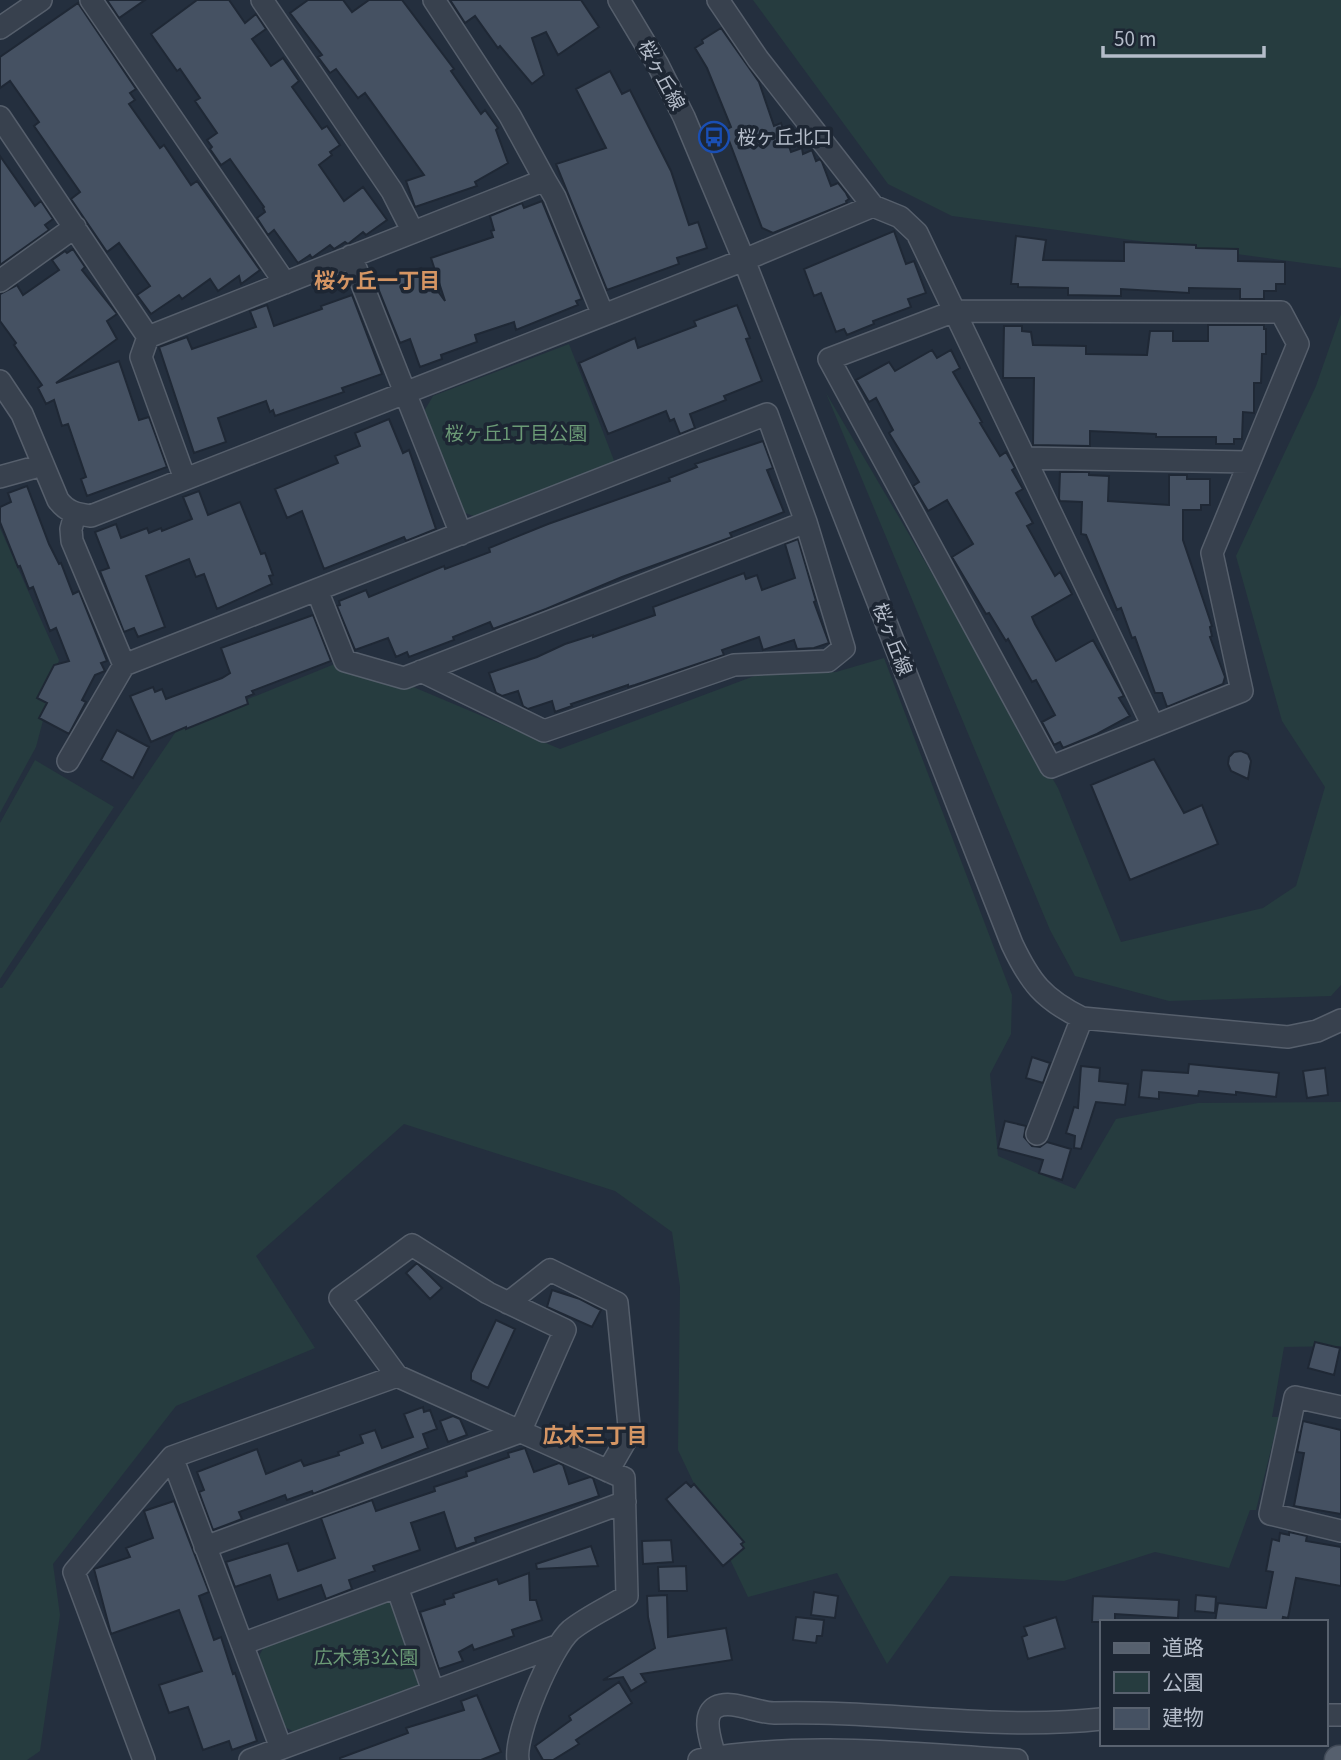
<svg xmlns="http://www.w3.org/2000/svg" width="1341" height="1760" font-family="'Source Sans 3','Noto Sans JP',sans-serif">
  <rect width="100%" height="100%" fill="#242f3e"/>
  <path fill="#263c3f" d="M753,0H1341V268L952,216L888,184Z
    M1341,314V985L1331,996L1169,1001L1075,976L1050,930L826,393L1058,788L1121,942L1263,908L1296,886L1325,787L1282,721L1236,556L1316,386Z
    M569,344L615,463L476,517L460,511L423,413L433,396Z
    M0,528L59,660L36,747L0,813Z
    M884,658L1012,995L1011,1034L990,1074L998,1156L1075,1189L1116,1119L1198,1103L1341,1102V1346L1284,1347L1272,1417H1279L1256,1510H1250L1229,1568L1155,1552L1064,1581L950,1576L887,1664L837,1573L748,1597L678,1450L680,1287L672,1232L615,1191L404,1124L256,1256L315,1348L176,1406L53,1564L60,1615L40,1751L27,1760H0V988H2L179,727L347,659L560,749L757,675L836,672Z
    M35,760L114,807L0,979V823Z
    M386,1598L398,1605L424,1678L419,1688L296,1733L285,1727L259,1656L265,1645Z"/>
  <path fill="#455162" stroke="#1f2835" stroke-width="2" d="M107,0H145L119,18Z
    M197,0H229L245,23L256,14L266,29L252,39L271,66L283,58L299,81L292,87L322,129L327,126L340,145L330,152L332,155L319,165L344,201L363,187L387,220L366,235L363,232L348,244L345,242L334,249L330,245L312,258L310,255L298,263L274,230L268,235L257,218L265,212L263,208L264,207L230,159L221,165L210,149L212,147L207,140L217,133L195,101L200,98L180,69L177,71L151,34Z
    M308,0H343L352,12L369,0H402L454,69L451,71L481,114L485,110L498,128L496,130L508,163L475,182L477,186L415,207L406,181L424,175L365,93L358,98L336,69L330,73L318,57L322,55L290,13Z
    M450,0H581L599,27L558,55L546,32L532,38L544,75L532,84L500,46L498,48L475,16L465,23Z
    M78,3L136,89L130,93L135,100L129,104L160,148L164,145L191,185L197,181L260,270L241,284L239,276L218,291L210,279L182,299L179,295L151,314L137,295L150,286L119,243L107,252L71,199L80,192L34,126L39,122L10,81L0,88V57Z
    M721,28L759,82L774,126L781,123L791,152L802,148L803,154L812,150L816,161L820,159L822,162L831,186L838,183L846,193L849,199L846,201L847,203L773,233L762,228L725,130L731,127L707,68L695,48L703,43L702,40Z
    M610,71L622,94L630,90L671,171L689,225L698,222L707,248L677,258L679,264L607,290L556,164L606,148L576,89Z
    M0,156L35,206L41,201L53,219L45,225L49,230L0,265Z
    M542,201L582,299L576,301L578,305L516,330L514,322L475,335L477,342L441,355L442,359L420,367L410,339L400,343L376,283L421,268L445,301L431,258L493,237L491,231L494,230L490,216L522,203L524,208Z
    M894,231L906,264L914,261L926,293L908,299L911,307L873,321L874,324L847,335L844,329L836,332L821,293L814,296L804,269Z
    M1016,236L1046,240L1043,260L1124,261V242L1196,245V248L1238,249V261L1285,262V284H1276V291H1264V299H1240V289L1189,288V293L1121,289V296L1068,295V288L1018,287V284H1011Z
    M73,249L85,267L82,270L117,314L107,321L117,339L56,383L119,361L139,420L149,417L167,467L87,496L81,479L86,477L68,424L62,426L54,400L46,404L38,388L42,385L14,345L16,343L0,321V294L17,285L23,295L59,270L52,260L65,251L67,253Z
    M352,295L382,374L342,388L344,392L275,416L273,410L270,412L266,401L218,418L226,442L194,453L159,347L187,337L192,349L256,327L250,311L267,305L274,326L322,309L321,306Z
    M737,305L750,338L746,339L762,381L724,396L726,400L690,414L695,428L680,434L674,419L670,421L666,411L608,434L579,363L635,338L638,348L696,326L694,321Z
    M1208,325H1264V329H1266V354H1262L1261,383H1254V413L1243,412L1242,439H1234V444H1216V437H1156V434L1090,431V446L1033,445L1034,378H1003L1004,326H1022V331L1031,332L1033,345L1086,346V354L1147,355L1150,331H1173V341H1208Z
    M932,350L937,358L951,350L960,368L953,372L982,422L980,423L1000,456L1006,452L1015,468L1012,470L1023,489L1016,493L1033,523L1027,526L1055,576L1060,572L1072,594L1032,617L1035,624L1056,661L1093,640L1124,696L1119,698L1130,716L1097,734L1063,748L1060,742L1054,745L1042,722L1055,715L1036,680L1032,682L1008,639L1006,641L989,613L986,614L952,557L973,544L947,500L928,511L913,486L919,482L889,433L893,430L876,398L869,402L856,380L889,362L895,371Z
    M389,419L403,453L409,450L436,529L406,541L404,537L324,569L302,511L287,518L275,489L338,463L335,456L360,446L355,433Z
    M763,441L773,468L767,470L784,512L730,533L732,537L622,577L546,609L493,629L490,622L453,637L454,640L409,657L407,652L396,657L388,638L355,650L337,606L340,605L339,601L366,590L369,597L444,566L445,569L490,552L489,548L548,524L670,481L669,478L697,467L695,464Z
    M1060,472H1089V475L1109,476L1108,501L1169,505V475H1187V479H1210V505H1201V510H1183V540L1212,626L1210,627L1212,636L1210,637L1225,677L1223,684L1167,707L1162,693H1155L1135,637L1132,638L1121,608L1117,610L1086,535L1081,534L1082,502L1060,501L1059,499Z
    M27,486L49,544L59,564L61,563L73,594L79,591L107,661L101,663L105,671L95,675L82,700L86,702L69,734L39,718L47,703L37,698L54,665L69,661L56,628L50,631L33,587L29,589L20,566L18,567L0,522V507L11,502L8,493Z
    M199,491L208,515L240,502L261,554L265,553L273,575L269,576L272,584L217,609L204,574L196,577L189,559L146,576L165,627L138,637L134,628L124,632L100,571L109,568L95,532L116,524L121,538L147,528L149,533L161,528L162,531L192,519L183,497Z
    M798,539L816,601L814,602L829,643L814,648L797,649L794,640L763,650L759,637L722,650L724,655L635,685L628,687V685L571,704L572,706L555,712L552,701L528,709L523,706L518,691L502,696L496,693L489,673L537,657L565,644L593,635V637L655,615L653,607L744,573L746,579L757,575L762,590L795,578L785,544Z
    M313,615L331,661L252,691L254,694L246,697L248,704L186,729V727L151,742L130,696L153,687L155,692L162,689L166,699L222,678L230,673L221,648Z
    M117,730L149,747L133,778L101,760Z
    M1241,751L1248,754L1251,761L1248,779L1231,771L1228,764L1229,757L1234,752Z
    M1154,759L1184,813L1202,805L1218,844L1130,880L1091,785Z
    M1032,1057L1050,1063L1043,1083L1026,1078Z
    M1189,1064L1279,1073L1276,1097L1236,1092V1095L1199,1091L1198,1096L1159,1092V1099L1139,1097L1142,1070L1188,1073Z
    M1081,1066L1100,1068L1099,1081L1128,1084L1125,1105L1096,1102L1081,1149L1074,1148L1075,1136L1066,1133L1074,1107L1078,1108Z
    M1325,1068L1328,1095L1307,1098L1303,1071Z
    M1005,1121L1026,1126L1024,1137L1032,1146L1040,1147L1047,1142L1071,1149L1062,1180L1039,1173L1043,1160L998,1148Z
    M417,1263L442,1288L430,1299L406,1273Z
    M552,1290L580,1299L601,1310L592,1327L547,1307Z
    M496,1320L515,1329L488,1388L471,1380V1373Z
    M1315,1342L1340,1348L1334,1375L1308,1368Z
    M423,1407L424,1412L430,1410L437,1429L423,1434L428,1448L313,1494L312,1491L287,1500L285,1495L239,1512L242,1519L213,1530L199,1492L204,1490L197,1472L257,1449L266,1474L301,1460L304,1466L339,1455L338,1452L363,1443L360,1435L375,1430L382,1448L413,1437L404,1414Z
    M453,1416L460,1419L467,1435L448,1442L440,1421Z
    M1303,1421L1341,1430V1514L1294,1506L1304,1453L1297,1452Z
    M525,1448L534,1472L559,1463L563,1465L569,1484L590,1477L593,1478L599,1496L475,1538L476,1542L456,1549L444,1512L411,1523L420,1550L373,1566L375,1571L349,1580L352,1589L326,1599L321,1585L278,1600L270,1575L235,1587L226,1562L288,1543L298,1571L335,1558L321,1518L372,1500L376,1511L435,1491L434,1487L467,1476L466,1472L509,1457L508,1453Z
    M686,1482L691,1487L694,1484L744,1542L741,1544L744,1548L723,1566L666,1499Z
    M174,1501L209,1592L199,1596L214,1640L221,1637L233,1674L235,1673L257,1741L232,1750L229,1741L203,1750L188,1707L169,1713L159,1685L202,1671L179,1610L111,1634L94,1569L130,1557L126,1548L153,1538L144,1511Z
    M1289,1532L1307,1536L1306,1541L1341,1547V1586L1296,1578L1288,1618L1283,1617L1282,1622H1215L1218,1603L1266,1608L1273,1572L1266,1571L1272,1539L1279,1541L1280,1533L1289,1535Z
    M671,1540L673,1562L643,1564L642,1541Z
    M591,1546L598,1566L537,1569L536,1564Z
    M686,1566L687,1591H659L658,1567Z
    M529,1573L530,1600H536L542,1620L512,1630L514,1636L474,1650L472,1645L459,1652L463,1661L439,1669L420,1612L445,1604L444,1600L454,1597L453,1594L497,1579L499,1584Z
    M814,1592L838,1596L835,1618L811,1615Z
    M667,1595L668,1637L726,1628L732,1660L641,1674L646,1682L631,1691L623,1677L603,1680L655,1648L648,1617L647,1596Z
    M1196,1595L1216,1597L1215,1613L1195,1611Z
    M1093,1596L1179,1600L1178,1618L1115,1614V1622H1092Z
    M796,1617L824,1620L822,1636H817L816,1643L793,1640Z
    M1056,1617L1065,1648L1028,1659L1022,1637L1027,1635L1024,1627Z
    M619,1682L632,1703L576,1740L579,1744L553,1760H543L535,1746L571,1720L569,1716Z
    M477,1695L501,1752L481,1760H340V1758L408,1733L406,1728L464,1710L461,1701Z"/>
  <g fill="none" stroke-linecap="round" stroke-linejoin="round">
    <g stroke="#565f6c" stroke-width="24">
      <path id="minor" d="M91,0L285,283
        M262,0L392,191L413,232
        M619,0L658,65L684,117L744,260L1012,944C1030,982 1043,999 1082,1018L1288,1037L1317,1031L1341,1020
        M718,0L758,59L873,206
        M0,28L41,0
        M0,117L148,337L545,180L510,116L434,0
        M545,180L555,197L603,315
        M351,256L461,534
        M0,281L75,227
        M955,311L1281,312L1298,344L1212,553L1242,691L1051,767L829,359Z
        M148,337L141,357L185,479
        M0,381L22,414L58,500C67,512 76,514 91,516L744,260L873,206L900,217L917,233L1153,726
        M1025,458L1249,462
        M0,477L43,465
        M75,514L71,529L72,541L124,665
        M317,590L345,661L404,678L806,522
        M68,761L124,665L767,414L806,522L844,648L828,661L734,665L544,731L421,671
        M1037,1134L1082,1018
        M508,1303L550,1270L617,1303L629,1426L627,1438L608,1471
        M1341,1407L1295,1397L1270,1514L1341,1531
        M172,1457L281,1748
        M205,1547L520,1432L565,1330L488,1293L412,1245L340,1298L397,1376
        M397,1587L433,1691
        M242,1644L625,1502
        M1325,1715H1341
        M715,1757C712,1744 700,1716 716,1707C732,1699 756,1713 774,1713C883,1710 993,1731 1101,1719
        M144,1760L74,1572L172,1457L397,1376L624,1478L627,1596C609,1607 587,1617 571,1630C551,1647 514,1735 518,1760
        M250,1760L559,1645
        M699,1760C803,1741 912,1754 1017,1760"/>
    </g>
    <g stroke="#414a57" stroke-width="31">
      <path id="major" d="M1339,1760H1341"/>
    </g>
    <use href="#minor" stroke="#38414e" stroke-width="21"/>
    <use href="#major" stroke="#56606e" stroke-width="28"/>
  </g>
  <defs>
    <g id="bus-ring" transform="scale(1.575)"><circle r="9.5" fill="#1d2633" stroke="#1a4fb4" stroke-width="1.5"/><path d="M-5-6H5V4H4V6H2V4H-2V6H-4V4H-5ZM-3.5-4V0h7V-4ZM-3.5 1.2v1.5H-2V1.2ZM2 1.2v1.5H3.5V1.2Z" fill="#1a4fb4"/></g>
  </defs>
  <g fill-rule="evenodd">
    <use href="#bus-ring" x="714" y="137"/>
  </g>
  <g text-anchor="middle" stroke-width="7" stroke-linejoin="round" paint-order="stroke">
    <g font-size="19" fill="#b4bcc9" stroke="#1d2633">
      <text transform="translate(662 75) rotate(62)" y="7">桜ヶ丘線</text>
      <text transform="translate(893 639) rotate(69)" y="7">桜ヶ丘線</text>
    </g>
    <g font-size="19" fill="#b4bcc9" stroke="#1d2633" text-anchor="start">
      <text x="737" y="144">桜ヶ丘北口</text>
    </g>
    <g font-size="19" fill="#6b9a76" stroke="#1d2633">
      <text x="516" y="440">桜ヶ丘1丁目公園</text>
      <text x="366" y="1664">広木第3公園</text>
    </g>
    <g font-size="21" font-weight="bold" fill="#d59563" stroke="#1d2633">
      <text x="377" y="288">桜ヶ丘一丁目</text>
      <text x="595" y="1443">広木三丁目</text>
    </g>
  </g>
  <rect x="1100" y="1620" width="228" height="126" fill="#1d2633" stroke="#59626f" stroke-width="2"/>
  <rect x="1114" y="1643" width="35" height="10" fill="#56606e" stroke="#59626f" stroke-width="2"/>
  <text x="1162" y="1655" font-size="21" fill="#b4bcc9">道路</text>
  <rect x="1114" y="1672" width="35" height="21" fill="#263c3f" stroke="#59626f" stroke-width="2"/>
  <text x="1162" y="1690" font-size="21" fill="#b4bcc9">公園</text>
  <rect x="1114" y="1708" width="35" height="21" fill="#455162" stroke="#59626f" stroke-width="2"/>
  <text x="1162" y="1725" font-size="21" fill="#b4bcc9">建物</text>
  <path d="M1103 46v10h161v-10" fill="none" stroke="#b4bcc9" stroke-width="3.5"/>
  <text x="1114" y="46" font-size="21" fill="#b4bcc9" stroke="#1d2633" stroke-width="5" paint-order="stroke">50 m</text>
</svg>
